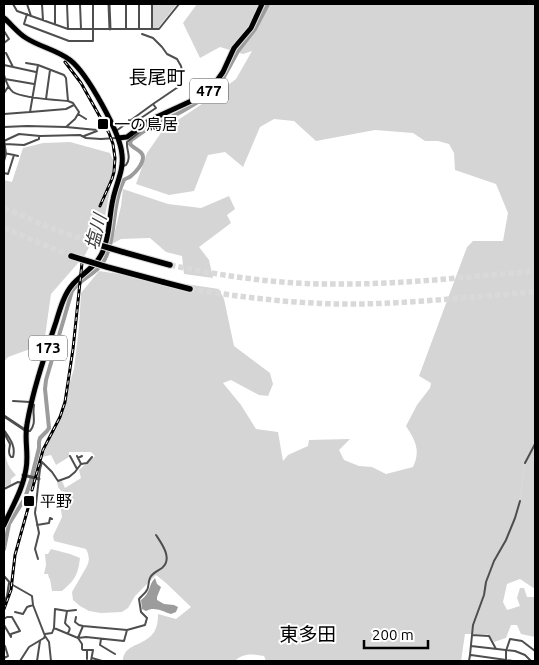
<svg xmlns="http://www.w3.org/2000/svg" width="539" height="665" font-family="Ubuntu,'Noto Sans JP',sans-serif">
  <rect width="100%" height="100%" fill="#fff"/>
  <path fill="#d5d5d5" d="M152,4H177L158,28H153Z
    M197,4H535V589L520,579L507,584L503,602L507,610L520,606L517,598L520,588H524L527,597H535V637L521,634L517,625H511L506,638L494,642L488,634H465L461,661H266L264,656C253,654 243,653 235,661H124L123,660C125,638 159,650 158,614L176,619L191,607L166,583L156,575L135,596L128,608L122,612L101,613L89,611L80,606L73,600L72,592L87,566C90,560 89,555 86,549L54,541L53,536L62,517L60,503L72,496L70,493L61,491L58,487L57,482L62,481L65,488L81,478L79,470L95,456L91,452H69V457L56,465L51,455L42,457L56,426L74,369L79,327L81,293L99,271L219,289L224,299L234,346L270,373L273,384L268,396L259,395L231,380L223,383L241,405L256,429L278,432L283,461L288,455L308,446L309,440L350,439L339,450L344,460L359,466L372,467L386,474L413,467C421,450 415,440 406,426L417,405L430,388L431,383L419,376L467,247L473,241H503L508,213L496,184L455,170L454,153L449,144L438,141H425L413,133L375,130L316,141L294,121L274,119L260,127L243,167L225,152L208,155L194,191L169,195L136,184L147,153L163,130L211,98L236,79L252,51L243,54L220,47L200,58L183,23Z
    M70,142L110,153L115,165L105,216L85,255L51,294L44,344L8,357L4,362V180L12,182L23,148L43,143Z
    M123,189L168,204L201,208L229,196L235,209L227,215L231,223L199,247L209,260L213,278L184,274L182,256L166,252L150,238L121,239L112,244L121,206Z
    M4,441L6,445C4,457 7,466 16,475L11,479V484L4,487Z
    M51,549L70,554L80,558C78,575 75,580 62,591H52L50,579L49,578L48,574H44L46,565L45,554H48Z"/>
  <path fill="#9c9c9c" d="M155,578L157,584L161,587L157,597V600L164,604L174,605L178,607L176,612L171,614C162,611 154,606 146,611L142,609L141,600C151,593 148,585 155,578Z"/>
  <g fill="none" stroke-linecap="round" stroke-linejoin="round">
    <path stroke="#9c9c9c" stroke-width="4" d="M4,549L9,524L25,498L31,480L39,448V442L40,438L47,431L49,428L45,389L46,380L72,291C81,278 99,273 105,259C116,236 112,210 121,187C121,187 124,180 124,180C126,178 129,178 131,176C136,172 143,164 143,157C143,151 134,149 130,144L131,140L147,129L181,112L203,99L213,92L220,84L238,51L255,29L268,4"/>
    <path stroke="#d9d9d9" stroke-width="2" stroke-dasharray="2 1" stroke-linecap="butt" d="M520,501L525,463"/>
    <path stroke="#d9d9d9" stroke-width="5.5" stroke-dasharray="5.5 3" stroke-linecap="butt" d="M4,208L46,226L89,242
      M4,228L71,256
      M170,265C223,276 276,284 329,284C398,285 467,277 535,271
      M190,289C247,298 304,305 361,304C419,303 477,296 535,292"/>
    <g stroke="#dbdbdb" stroke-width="7">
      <path id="trunk" d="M4,18C11,24 18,33 26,38C40,47 57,50 70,60C87,73 121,134 122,155C124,170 116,184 113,199C109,216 110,235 103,251C97,266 83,273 73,284C64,294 60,309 56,322C45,355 33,389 27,424C24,439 29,454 26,469C23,489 12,507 4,525
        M118,138L127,137L150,120L200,97L208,92L216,82L223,72L234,48L251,28L262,4"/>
    </g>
    <g stroke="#dbdbdb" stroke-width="8">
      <path id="motorway" d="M123,252L170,265
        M163,282L190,289"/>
    </g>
    <path stroke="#4e4e4e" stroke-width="2" d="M13,4L17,11L68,29H159L179,4
      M27,4L31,16
      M42,4L43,20
      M55,4V24
      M67,4L68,29
      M80,4L81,29
      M126,4V29
      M152,4V29
      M27,14L24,24L69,41H93V4
      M139,29V4
      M4,31L9,39L4,43
      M142,34L153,38L162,47L167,54L177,59L181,66L182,71L181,85L153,104
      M6,53L13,67
      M26,63L38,65
      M4,65L36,72
      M4,75C6,82 8,88 13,92C21,98 56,100 68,101
      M5,79L34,84
      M4,93L8,87
      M46,99L50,70
      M30,112L66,109L74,105
      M4,114L30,112L38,65L64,75L66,78L68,101L73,103L79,112L78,114L86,119
      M4,127L27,126L66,127L97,130V131L84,136
      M66,127L75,119L78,114
      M116,131L153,104L156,108L132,124L129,120
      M4,139L6,154L4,161
      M4,141L19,134L40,136L80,135L86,138L101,139L116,138
      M5,144L24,145L39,139V137
      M4,153L14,155
      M123,166L126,165C132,157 126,150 127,142L152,122
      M4,173L8,174L14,155L18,156
      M13,401L30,402
      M4,430C10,439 16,446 13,457H11C7,454 10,448 10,444L4,433
      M27,431H30C37,423 32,415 34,405L32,404
      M70,456L77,469
      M77,456L81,464
      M78,458L82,456
      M525,463L535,444
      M4,489L18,482L22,483
      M37,525L49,523L50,518L52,519
      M38,559L35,549L39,533L35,513L40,469L42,462L52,472L58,481L69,477L75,472L81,464L87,463L92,457
      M4,576L11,584L32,596L33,605L45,636L44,638L29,647L20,661
      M4,603L7,596L9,583
      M67,611L65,623C68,628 72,626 68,633
      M15,612L23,614L27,607L33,605
      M76,617L75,622L79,625L83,626
      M4,619L7,617H12L20,631L11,634V637L4,625
      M54,628L55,609L67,611L76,610
      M45,634L52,633L54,628L78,638L86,637L124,641L127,630
      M472,635L489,636L496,649
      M45,636L49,642L51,661
      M101,639L100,645L115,654
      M471,646L515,651L525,655L531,661
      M4,647L5,646L8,656L4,658
      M471,655L513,661
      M92,658L102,661
      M87,659V650
      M37,661L40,641
      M91,661L93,650H83L82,649V644L78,638L83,626L127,630L145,625L147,618L141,612L139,599C141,596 145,594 147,590C149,587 148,582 150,578C152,573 158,571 162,568C173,559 162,544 156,535
      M469,661L470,655L473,625L484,595L486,582L494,561L506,540L515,518L520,501
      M506,661V651L510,639L522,641L535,651"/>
    <path stroke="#4e4e4e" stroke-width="3" d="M109,4L110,29
      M4,416L25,430
      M23,475L39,479"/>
    <use href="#trunk" stroke="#000" stroke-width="5"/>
    <use href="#motorway" stroke="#000" stroke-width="5.5"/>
    <g stroke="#000" stroke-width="3">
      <path id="rail" d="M65,62L81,83L109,133L113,144L115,158L114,172L112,179L100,206
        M32,490L43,450L60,417L65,402L73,349L82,263
        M4,609L11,590L15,555L30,501"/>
    </g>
    <use href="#rail" stroke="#fff" stroke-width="1" stroke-dasharray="4" stroke-linecap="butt"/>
    <g stroke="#dbdbdb" stroke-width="8" stroke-linecap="butt">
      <path id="motorway-bridge" d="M89,242L123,252
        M71,256L107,267L163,282"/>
    </g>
    <use href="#motorway-bridge" stroke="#000" stroke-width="5.5"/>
  </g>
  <g fill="#000" stroke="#fff" stroke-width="2">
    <rect x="97" y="118" width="12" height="12" rx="2.5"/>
    <rect x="23" y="495" width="12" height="12" rx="2.5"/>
  </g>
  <g text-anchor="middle" stroke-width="4" stroke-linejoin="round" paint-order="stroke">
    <g fill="#fff" stroke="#4c4c4c" stroke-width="1">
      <rect x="190" y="78.5" width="38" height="25" rx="4"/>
      <rect x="29" y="335.5" width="38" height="25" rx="4"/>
    </g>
    <g font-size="15" font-weight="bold" fill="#000">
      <text x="209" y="96">477</text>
      <text x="48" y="353">173</text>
    </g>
    <g font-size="16" fill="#000" stroke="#fff" text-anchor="start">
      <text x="114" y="130">一の鳥居</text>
      <text x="40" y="507">平野</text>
    </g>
    <g font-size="18" font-style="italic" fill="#3d3d3d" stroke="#fff">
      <text transform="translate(96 232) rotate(-75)" y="6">塩川</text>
    </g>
    <g font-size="19" fill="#000" stroke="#fff">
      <text x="157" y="84">長尾町</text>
      <text x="308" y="641">東多田</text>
    </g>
  </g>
  <rect width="539" height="665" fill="none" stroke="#000000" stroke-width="10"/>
  <path d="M364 640v8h64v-8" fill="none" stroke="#000000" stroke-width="2.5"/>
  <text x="372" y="640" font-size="15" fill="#000000" stroke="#ffffff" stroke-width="4" paint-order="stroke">200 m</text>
</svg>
